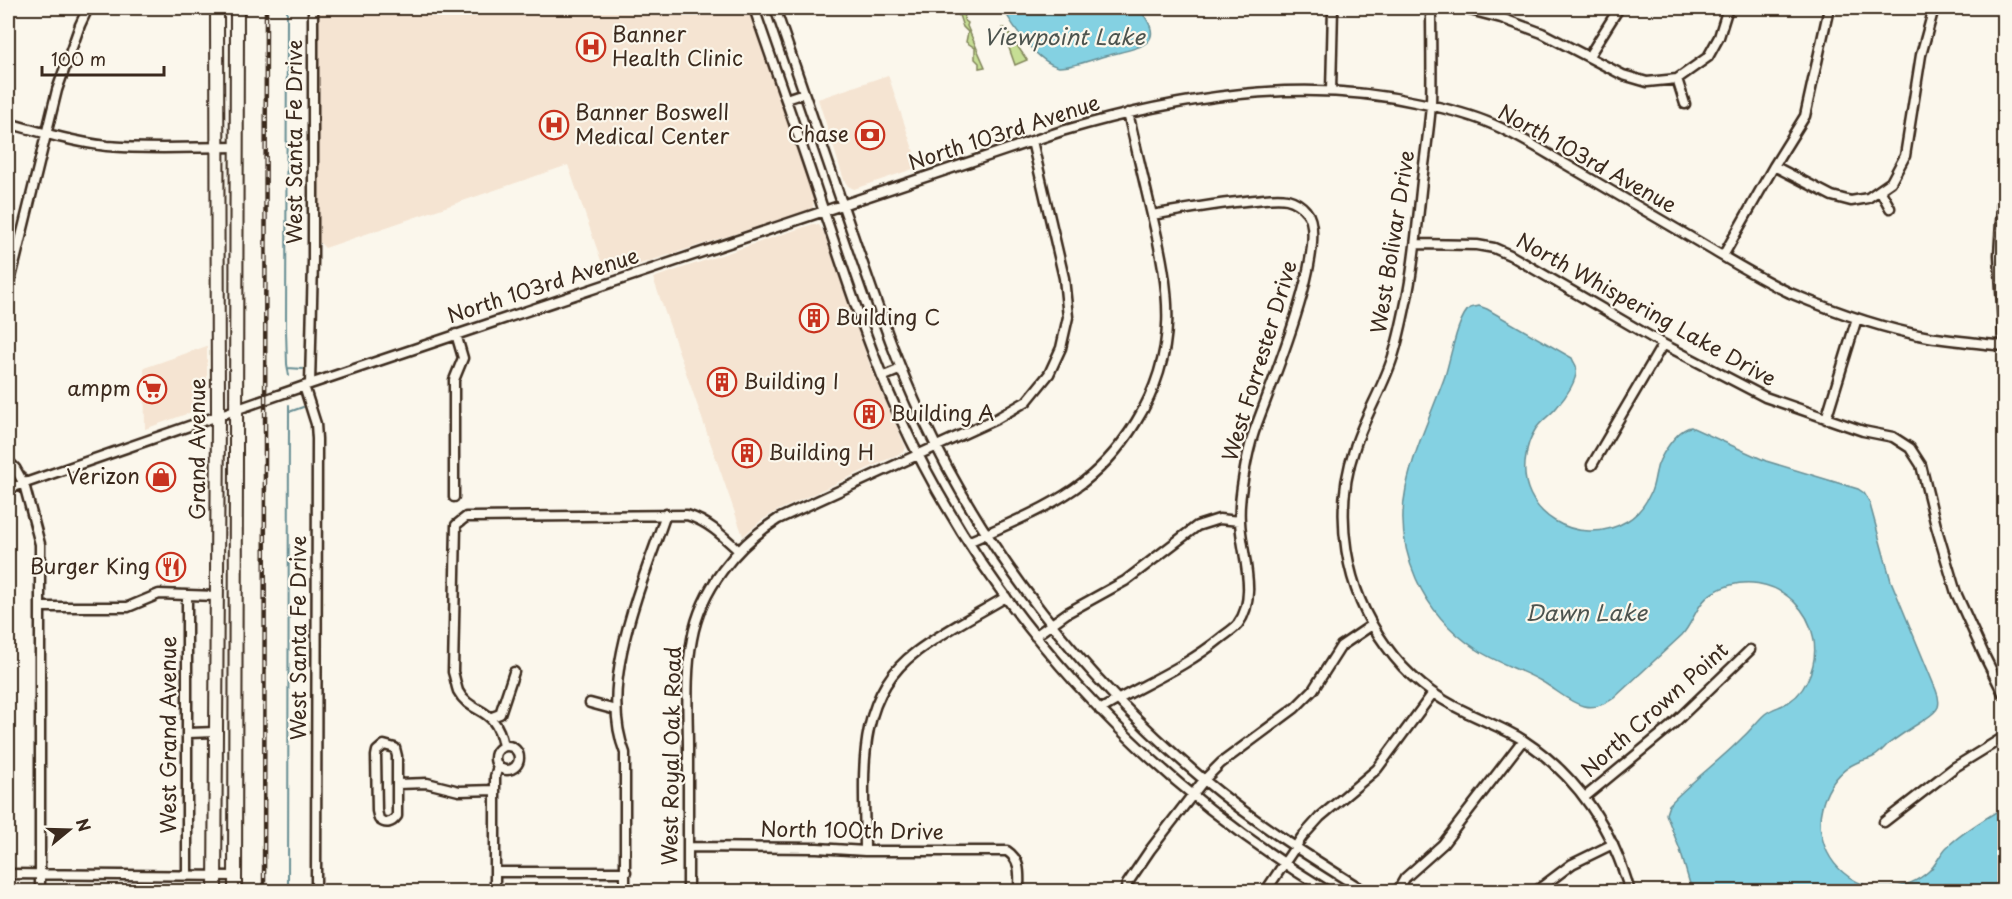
<svg xmlns="http://www.w3.org/2000/svg" width="2012" height="899" font-family="'Playpen Sans',sans-serif">
  <rect width="100%" height="100%" fill="#fbf7ec"/>
  <filter id="ink" filterUnits="userSpaceOnUse"><feTurbulence type="fractalNoise" baseFrequency=".0167" numOctaves="2"/><feDisplacementMap in="SourceGraphic" scale="12" xChannelSelector="R" yChannelSelector="G"/><feConvolveMatrix kernelMatrix="1 2 1 2 8 2 1 2 1" color-interpolation-filters="sRGB"/></filter>
  <g filter="url(#ink)">
    <path fill="#f5e4d2" d="M319,8H749L814,199L813,207L809,210L606,275L568,165L325,248L319,242Z
      M888,75L919,167L854,189L848,186L844,180L818,99Z
      M813,224L819,225L824,233L870,365L906,448L903,452L777,511L762,520L743,536L653,278Z
      M207,346V396L205,405L200,409L145,429L144,368Z"/>
    <path fill="#c6de94" stroke="#808459" stroke-width="1.5" d="M954,8H962L965,14L964,20L968,23L967,26L985,67L979,68V63L975,59V48L966,42L968,32L963,27L957,9L955,10Z
      M1002,28H1005L1027,60L1015,65Z"/>
    <path fill="#84d1e2" stroke="#678e94" stroke-width="1.5" d="M1003,8H1138C1172,46 1135,48 1105,56C1091,60 1074,67 1059,67C1037,62 1013,27 1003,8Z
      M1479,306L1487,309L1572,358C1573,361 1575,364 1576,366C1579,379 1565,398 1557,407C1550,416 1541,420 1535,430C1530,438 1527,447 1526,456C1515,513 1579,550 1627,521C1637,515 1645,505 1650,494C1654,486 1654,480 1656,472C1658,458 1677,429 1691,427L1766,461L1858,489L1864,493L1869,501L1891,581L1936,690C1938,695 1940,701 1938,707C1935,714 1926,718 1921,722C1909,729 1898,737 1887,745C1883,749 1878,755 1873,757C1868,760 1861,760 1856,763C1832,774 1816,806 1821,832C1824,850 1833,866 1849,877C1874,894 1907,891 1929,871C1937,864 1940,853 1948,846C1965,830 1985,819 2004,807V891H1692L1680,850L1666,814L1669,805C1692,780 1720,761 1743,737C1751,730 1757,721 1765,714C1770,710 1776,708 1781,706C1793,701 1802,692 1807,681C1837,621 1773,559 1714,592C1696,603 1694,622 1682,635L1614,698C1584,720 1567,696 1541,681C1520,669 1496,663 1476,649C1423,614 1393,551 1406,488C1414,449 1432,413 1445,376C1450,361 1458,315 1470,308C1472,307 1476,307 1479,306Z"/>
    <g fill="none" stroke-linecap="round" stroke-linejoin="round">
      <path stroke="#678e94" stroke-width="2" d="M287,8L286,330L287,364L289,376
        M288,368L303,369
        M289,412L303,407
        M288,892L289,405"/>
      <g stroke="#3b2a1e" stroke-width="13">
        <path id="minor" d="M754,8C777,75 801,141 823,209C846,277 868,347 898,413C990,615 1140,776 1329,892
          M775,8C802,87 829,167 857,247C877,304 896,362 922,417C987,556 1085,680 1203,779C1254,822 1310,857 1366,892
          M1431,8C1431,40 1432,73 1431,105C1429,130 1425,156 1422,181C1418,218 1415,256 1408,293C1404,312 1400,333 1394,353C1385,385 1365,415 1355,447C1332,514 1345,590 1386,646C1407,676 1435,698 1468,713C1486,722 1506,729 1523,740C1578,776 1613,830 1630,892
          M1462,8L1501,18L1542,33L1623,75L1647,82L1677,79L1708,57L1719,37L1728,8
          M1589,56L1619,8
          M1677,79L1685,104
          M1331,91L1333,8
          M786,99L804,93
          M8,123C40,132 73,142 107,146C150,150 194,147 237,147
          M1774,166L1832,196L1851,201L1868,198L1891,182L1905,156L1921,55L1934,8
          M2004,173L1999,255L2004,343
          M1880,190L1890,208
          M1415,244L1477,245L1494,248L1510,255L1663,344L1765,397L1863,431L1893,437L1910,448L1921,465L1936,526L1956,593L1985,657L2004,695
          M1723,256L1774,166L1805,116L1829,8
          M8,290L57,90L80,25L88,8
          M882,377L901,369
          M310,384L313,261V8
          M304,386L316,424L317,439L316,892
          M1826,419L1857,318
          M8,461L15,468L24,484L40,544V892
          M1592,465L1663,344
          M8,489L310,384L1062,131C1178,97 1301,76 1420,103C1444,108 1469,114 1492,124C1518,135 1543,151 1567,165C1612,191 1657,218 1702,244C1731,261 1760,279 1790,293C1833,311 1884,329 1929,337C1954,341 1980,343 2004,346
          M454,497V380L463,358L456,334
          M968,542C1004,526 1042,511 1074,489C1100,471 1120,448 1136,422C1180,351 1170,291 1152,215C1144,181 1136,147 1128,113
          M187,595V876
          M40,607H128L159,594L216,596
          M1035,636L1067,613L1125,581L1197,526L1219,519L1240,521
          M590,703L616,710
          M1100,710C1141,685 1183,669 1221,638C1226,634 1234,629 1238,624C1259,596 1241,552 1240,521C1238,499 1247,453 1254,432C1267,394 1333,241 1306,211C1301,205 1295,201 1287,199C1277,197 1266,199 1255,200C1221,203 1186,209 1152,215
          M492,717L500,714L514,672
          M188,733L216,732
          M384,745L395,748L397,756V816C392,823 386,825 379,819L377,811L376,756L377,751Z
          M495 758a12 12 0 1 1 24 0a12 12 0 1 1-24 0Z
          M503,746C496,704 471,716 458,691C456,685 455,678 453,672L456,525L466,517H474L687,515C709,522 722,535 739,551
          M398,784L427,783L459,791L495,790
          M1585,797L1671,726L1750,650
          M1884,822L1955,767L2004,737
          M688,847L817,848L865,851H1007C1022,861 1019,875 1019,892
          M865,851C865,782 852,699 916,652C944,631 976,615 1006,597
          M496,872H626
          M8,874L235,876
          M495,892V777L498,766
          M625,892V753C597,683 643,582 666,514
          M688,892C688,844 688,797 688,749C688,713 685,675 692,639C701,589 736,546 778,519L996,419L1027,401L1049,374L1061,348L1068,317L1064,278L1032,141
          M1125,892L1127,884L1150,850L1204,780L1221,763L1295,708L1313,690L1341,646L1372,625
          M1265,892L1302,837L1320,817L1377,769L1433,693
          M1397,892L1405,878L1443,844L1523,740
          M1535,892L1572,864L1613,844"/>
      </g>
      <g stroke="#3b2a1e" stroke-width="16">
        <path id="highway" d="M215,892L218,415L217,8
          M235,892L237,8"/>
      </g>
      <use href="#minor" stroke="#fbf7ec" stroke-width="8"/>
      <use href="#highway" stroke="#fbf7ec" stroke-width="12"/>
      <g stroke="#3b2a1e" stroke-width="4.5">
        <path id="rail" d="M264,892L266,8"/>
      </g>
      <use href="#rail" stroke="#fbf7ec" stroke-width="2" stroke-dasharray="7" stroke-linecap="butt"/>
    </g>
  </g>
  <defs>
    <g id="hospital-ring" transform="scale(1.5)"><circle r="9.5" fill="#fbf7ec" stroke="#c8321e" stroke-width="1.5"/><path d="M-5-5h3v3.5h4V-5h3V5h-3V1.5h-4V5h-3Z" fill="#c8321e"/></g>
    <g id="bank-ring" transform="scale(1.5)"><circle r="9.5" fill="#fbf7ec" stroke="#c8321e" stroke-width="1.5"/><path d="M-6-4H6V4H-6ZM0-2.3a2.3 2.3 0 1 0 0 4.6a2.3 2.3 0 1 0 0-4.6Z" fill="#c8321e"/></g>
    <g id="building-ring" transform="scale(1.5)"><circle r="9.5" fill="#fbf7ec" stroke="#c8321e" stroke-width="1.5"/><path d="M-4-6H4V6H1V3H-1V6H-4ZM-2.5-4.3h1.7v1.8h-1.7ZM.8-4.3h1.7v1.8H.8ZM-2.5-1h1.7V.8h-1.7ZM.8-1h1.7V.8H.8Z" fill="#c8321e"/></g>
    <g id="supermarket-ring" transform="scale(1.5)"><circle r="9.5" fill="#fbf7ec" stroke="#c8321e" stroke-width="1.5"/><path d="M-6-5.5h2.5l.6 2H6L4.5 2H-2.5L-4.4-4H-6ZM-1.5 3.2a1.3 1.3 0 1 0 .1 0ZM3 3.2a1.3 1.3 0 1 0 .1 0Z" fill="#c8321e"/></g>
    <g id="shop-ring" transform="scale(1.5)"><circle r="9.5" fill="#fbf7ec" stroke="#c8321e" stroke-width="1.5"/><path d="M-5-2.5h2.3a2.7 3.5 0 0 1 5.4 0H5L5.5 6h-11ZM-1.5-2.5h3a1.5 2.3 0 0 0-3 0Z" fill="#c8321e"/></g>
    <g id="restaurant-ring" transform="scale(1.5)"><circle r="9.5" fill="#fbf7ec" stroke="#c8321e" stroke-width="1.5"/><path d="M-5-6h1v4h1v-4h1v4h1v-4h1v5L-1.5 .5V6h-2V.5L-5-1ZM5-6V6H3V1.5H1.5Q1.5-4 5-6Z" fill="#c8321e"/></g>
  </defs>
  <g fill-rule="evenodd">
    <use href="#hospital-ring" x="591" y="47"/>
    <use href="#hospital-ring" x="554" y="125"/>
    <use href="#bank-ring" x="870" y="135"/>
    <use href="#building-ring" x="814" y="318"/>
    <use href="#building-ring" x="722" y="382"/>
    <use href="#supermarket-ring" x="152" y="389"/>
    <use href="#building-ring" x="869" y="414"/>
    <use href="#building-ring" x="747" y="453"/>
    <use href="#shop-ring" x="161" y="477"/>
    <use href="#restaurant-ring" x="171" y="567"/>
  </g>
  <g text-anchor="middle" stroke-width="4.5" stroke-linejoin="round" paint-order="stroke">
    <g font-size="21" fill="#3b2a1e" stroke="#fbf7ec" text-anchor="start">
      <text x="612" y="42">Banner<tspan x="612" dy="24">Health Clinic</tspan></text>
      <text x="575" y="120">Banner Boswell<tspan x="575" dy="24">Medical Center</tspan></text>
      <text x="849" y="142" text-anchor="end">Chase</text>
      <text x="835" y="325">Building C</text>
      <text x="743" y="389">Building I</text>
      <text x="131" y="396" text-anchor="end">ampm</text>
      <text x="890" y="421">Building A</text>
      <text x="768" y="460">Building H</text>
      <text x="140" y="484" text-anchor="end">Verizon</text>
      <text x="150" y="574" text-anchor="end">Burger King</text>
    </g>
    <g font-size="21" fill="#3b2a1e" stroke="#fbf7ec">
      <text transform="translate(1004 133) rotate(-18)" y="7">North 103rd Avenue</text>
      <text transform="translate(295 142) rotate(-90)" y="7">West Santa Fe Drive</text>
      <text transform="translate(1587 159) rotate(29)" y="7">North 103rd Avenue</text>
      <text transform="translate(1393 242) rotate(-81)" y="7">West Bolivar Drive</text>
      <text transform="translate(543 286) rotate(-18)" y="7">North 103rd Avenue</text>
      <text transform="translate(1646 310) rotate(29)" y="7">North Whispering Lake Drive</text>
      <text transform="translate(1260 361) rotate(-73)" y="7">West Forrester Drive</text>
      <text transform="translate(198 449) rotate(-90)" y="7">Grand Avenue</text>
      <text transform="translate(299 638) rotate(-90)" y="7">West Santa Fe Drive</text>
      <text transform="translate(1655 710) rotate(-42)" y="7">North Crown Point</text>
      <text transform="translate(169 735) rotate(-90)" y="7">West Grand Avenue</text>
      <text transform="translate(672 756) rotate(-89)" y="7">West Royal Oak Road</text>
      <text transform="translate(852 831) rotate(1)" y="7">North 100th Drive</text>
    </g>
    <g font-size="22" font-style="italic" fill="#4d544f" stroke="#fbf7ec">
      <text x="1064" y="45">Viewpoint Lake</text>
      <text x="1586" y="621">Dawn Lake</text>
    </g>
  </g>
  <rect width="2012" height="899" fill="none" stroke="#fbf7ec" stroke-width="30"/>
  <rect x="15" y="15" width="1982" height="869" fill="none" stroke="#3b2a1e" stroke-width="2" filter="url(#ink)"/>
  <g transform="translate(69 830) rotate(71)" stroke="#fbf7ec" stroke-width="4.5" paint-order="stroke">
  <path d="M0-4.5L10 22L0 15L-10 22Z" fill="#3b2a1e"/>
  <text y="-9" font-size="16" font-weight="bold" text-anchor="middle" fill="#3b2a1e">N</text>
  </g>
  <path d="M42 66v9h122v-9" fill="none" stroke="#3b2a1e" stroke-width="3"/>
  <text x="51" y="66" font-size="18" fill="#3b2a1e" stroke="#fbf7ec" stroke-width="4.5" paint-order="stroke">100 m</text>
</svg>
